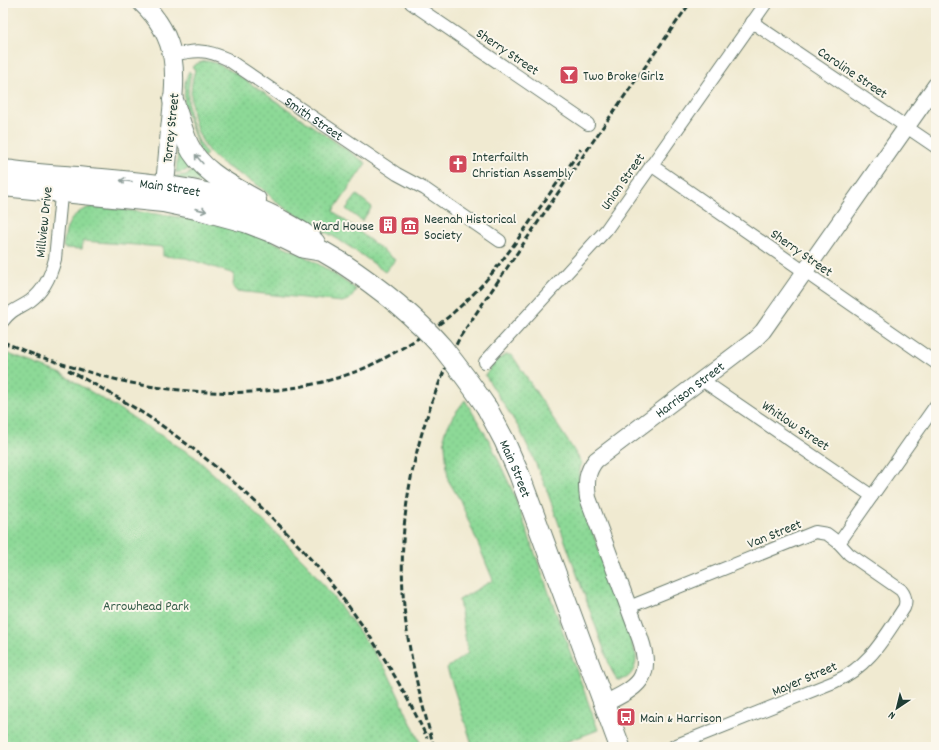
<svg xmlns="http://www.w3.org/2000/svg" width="939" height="750" font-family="Dekko,sans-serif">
  <defs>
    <pattern id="green-dots" width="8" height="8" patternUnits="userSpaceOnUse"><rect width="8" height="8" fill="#8dd997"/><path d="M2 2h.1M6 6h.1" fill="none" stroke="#79bb83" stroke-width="1.8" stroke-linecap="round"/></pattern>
  </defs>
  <rect width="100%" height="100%" fill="#fbf7ec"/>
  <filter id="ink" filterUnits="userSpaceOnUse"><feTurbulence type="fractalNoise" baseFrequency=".025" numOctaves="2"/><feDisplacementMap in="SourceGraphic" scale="8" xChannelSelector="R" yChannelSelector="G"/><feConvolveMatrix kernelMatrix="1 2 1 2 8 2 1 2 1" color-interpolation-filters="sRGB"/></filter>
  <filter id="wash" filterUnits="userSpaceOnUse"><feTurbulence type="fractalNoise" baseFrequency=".012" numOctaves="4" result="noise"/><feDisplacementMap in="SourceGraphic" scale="16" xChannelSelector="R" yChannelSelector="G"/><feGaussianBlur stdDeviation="0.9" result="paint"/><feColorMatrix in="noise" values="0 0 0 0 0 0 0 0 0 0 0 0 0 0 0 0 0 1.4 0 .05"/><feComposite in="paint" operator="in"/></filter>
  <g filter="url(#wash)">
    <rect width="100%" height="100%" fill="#f0ead1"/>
    <path fill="url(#green-dots)" stroke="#568b66" d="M205,61C216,61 225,68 235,73L366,163L333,211L395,260L385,272C374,264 364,256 353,249C331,234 307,222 285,208C275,202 268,193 259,186C243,175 225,168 211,154C193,133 186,97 195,70L192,67L196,64Z
      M189,71L191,73C184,102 189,130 207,154L204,157L200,152L184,105L185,82Z
      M179,140L195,164L185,171L176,173Z
      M195,169L226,188L175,178L176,176L186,175Z
      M357,195L372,207L362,221L346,209Z
      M91,207L110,208L179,217L246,230L299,253L325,268L356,289C353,297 350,300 342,302L236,291L233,287L234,274L186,258L163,256V247L83,241L82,249L64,248L63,246C66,226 70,213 91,207Z
      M3,352L62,374L124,412L195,457L246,504L306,563L351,620L387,671L422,747H3Z
      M505,355H512L582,463C577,475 579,490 582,502L636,655C637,666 631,681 617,680L611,669L546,488L532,455L519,428L485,375L497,360Z
      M465,400L490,442L513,492L598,730L552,747H473L447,668L468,653L459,600L493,580L460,500L448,480L444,434L453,416Z"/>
  </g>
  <g filter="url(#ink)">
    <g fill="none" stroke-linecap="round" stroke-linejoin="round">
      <g stroke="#687a6b" stroke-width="14">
        <g id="minor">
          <path d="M411,3L588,124"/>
          <path d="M752,22L936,147"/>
          <path id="s1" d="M173,55C195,50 206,49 227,59L397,174L425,189L500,241"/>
          <path d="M651,165L936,363"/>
          <path d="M3,321C12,309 18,309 30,301C44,291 51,275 55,259L62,185"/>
          <path d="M485,362L606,230L766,3"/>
          <path d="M702,380L872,496"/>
          <path d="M839,543L936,405"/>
          <path d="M629,607L815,532L827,534L839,543L849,554L901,590C905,595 907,601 904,608C884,638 869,667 834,682L674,746"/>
        </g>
      </g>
      <g stroke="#687a6b" stroke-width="18">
        <g id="tertiary">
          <path id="s2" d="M604,704C638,687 654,679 640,638L588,498C586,483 586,472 596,460L753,341L763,331L936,85"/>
        </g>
      </g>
      <g stroke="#687a6b" stroke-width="20">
        <path id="secondary" d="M142,3C183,42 175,80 170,130C168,154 166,177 163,200"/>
      </g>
      <g stroke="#687a6b" stroke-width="22">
        <g id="primary">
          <path d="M173,100C178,114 182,130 188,144C200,171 232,186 256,200"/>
          <path id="s3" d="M3,170C23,172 43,175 64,176C138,182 222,185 288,224C298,230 308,234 315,243"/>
          <path d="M3,186L163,202L201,210L245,222L271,232L304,248L322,251L339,261"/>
          <path id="s4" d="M487,408L504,440L519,474L620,747"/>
        </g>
      </g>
      <use href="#minor" stroke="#fff" stroke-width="12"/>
      <use href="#tertiary" stroke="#fff" stroke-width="16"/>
      <use href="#secondary" stroke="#fff" stroke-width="18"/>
      <use href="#primary" stroke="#fff" stroke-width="20"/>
      <path stroke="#1f3d34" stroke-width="3" stroke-dasharray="6 3" stroke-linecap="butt" d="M3,342L40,357
        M35,355C72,367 110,380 148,386C218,397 301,396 367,367C380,361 392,354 404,347C422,336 440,325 455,311C486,285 509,252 532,219C548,196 565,172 581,149
        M68,370C105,390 143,411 176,436C283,514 371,617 427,738
        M434,747C424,711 414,675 408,638C391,534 413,430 460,337L600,131L690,3"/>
      <g stroke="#687a6b" stroke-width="22" stroke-linecap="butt">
        <path id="primary-bridge" d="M339,261C377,286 412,313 442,347C458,367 473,387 487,408"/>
      </g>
      <use href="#primary-bridge" stroke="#fff" stroke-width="20"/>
    </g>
    <defs><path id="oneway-shaft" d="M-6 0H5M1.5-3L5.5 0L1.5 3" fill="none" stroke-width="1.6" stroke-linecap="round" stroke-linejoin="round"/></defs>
    <g stroke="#8f9e9a">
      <use href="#oneway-shaft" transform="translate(199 159) rotate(-130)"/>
      <use href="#oneway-shaft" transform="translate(126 181) rotate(-174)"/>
      <use href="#oneway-shaft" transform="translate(201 210) rotate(13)"/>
    </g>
  </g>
  <defs>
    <g id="bar-square" transform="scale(1)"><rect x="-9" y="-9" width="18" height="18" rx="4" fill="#d1495b" stroke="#fbf7ec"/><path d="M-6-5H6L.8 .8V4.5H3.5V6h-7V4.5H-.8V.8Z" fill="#fff"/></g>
    <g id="church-square" transform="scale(1)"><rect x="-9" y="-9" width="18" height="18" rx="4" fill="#d1495b" stroke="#fbf7ec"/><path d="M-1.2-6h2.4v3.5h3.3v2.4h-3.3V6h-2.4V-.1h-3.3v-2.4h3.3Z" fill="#fff"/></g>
    <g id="building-square" transform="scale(1)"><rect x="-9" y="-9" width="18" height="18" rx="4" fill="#d1495b" stroke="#fbf7ec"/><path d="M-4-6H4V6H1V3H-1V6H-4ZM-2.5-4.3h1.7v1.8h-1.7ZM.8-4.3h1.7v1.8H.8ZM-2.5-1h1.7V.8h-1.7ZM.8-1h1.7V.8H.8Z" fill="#fff"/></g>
    <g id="museum-square" transform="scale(1)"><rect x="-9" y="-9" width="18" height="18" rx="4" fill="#d1495b" stroke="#fbf7ec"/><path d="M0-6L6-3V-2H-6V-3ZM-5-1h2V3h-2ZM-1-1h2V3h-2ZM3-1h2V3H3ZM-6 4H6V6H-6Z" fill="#fff"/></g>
    <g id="bus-square" transform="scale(1)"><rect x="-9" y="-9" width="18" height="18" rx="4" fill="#d1495b" stroke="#fbf7ec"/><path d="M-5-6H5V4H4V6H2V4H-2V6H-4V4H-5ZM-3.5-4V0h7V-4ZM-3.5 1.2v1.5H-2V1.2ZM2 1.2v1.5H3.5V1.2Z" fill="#fff"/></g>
  </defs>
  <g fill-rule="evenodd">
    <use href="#bar-square" x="569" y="75"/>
    <use href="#church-square" x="458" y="164"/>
    <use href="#building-square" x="388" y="225"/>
    <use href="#museum-square" x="410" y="226"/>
    <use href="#bus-square" x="626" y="717"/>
  </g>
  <g text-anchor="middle" stroke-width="4" stroke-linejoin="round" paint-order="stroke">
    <g font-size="14" fill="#1f3d34" stroke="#fbf7ec">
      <text transform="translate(508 51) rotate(34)" y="5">Sherry Street</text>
      <text transform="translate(853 72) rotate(34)" y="5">Caroline Street</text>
      <text dy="5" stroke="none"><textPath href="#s1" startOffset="161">Smith Street</textPath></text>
      <text transform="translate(170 128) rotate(-84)" y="5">Torrey Street</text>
      <text transform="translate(622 181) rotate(-55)" y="5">Union Street</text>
      <text dy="5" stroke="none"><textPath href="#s3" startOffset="168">Main Street</textPath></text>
      <text transform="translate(43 222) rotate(-84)" y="5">Millview Drive</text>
      <text transform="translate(802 252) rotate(35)" y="5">Sherry Street</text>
      <text dy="5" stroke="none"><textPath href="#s2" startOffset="394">Harrison Street</textPath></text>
      <text transform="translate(796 425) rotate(34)" y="5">Whitlow Street</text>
      <text dy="5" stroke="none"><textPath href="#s4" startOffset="67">Main Street</textPath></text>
      <text transform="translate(774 533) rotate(-22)" y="5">Van Street</text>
      <text transform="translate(804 678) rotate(-23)" y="5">Mayer Street</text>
    </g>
    <g font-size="14" fill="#1f3d34" stroke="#fbf7ec" text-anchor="start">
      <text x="583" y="80">Two Broke Girlz</text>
      <text x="472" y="161">Interfailth<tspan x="472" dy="16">Christian Assembly</tspan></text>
      <text x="424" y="223">Neenah Historical<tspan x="424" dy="16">Society</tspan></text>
      <text x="374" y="230" text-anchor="end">Ward House</text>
      <text x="640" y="722">Main &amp; Harrison</text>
    </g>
    <g font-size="14" fill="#355c48" stroke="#fbf7ec">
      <text x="146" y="610">Arrowhead Park</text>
    </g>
  </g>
  <rect width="939" height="750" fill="none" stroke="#fbf7ec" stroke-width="16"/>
  <g transform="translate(897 708) rotate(215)" stroke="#fbf7ec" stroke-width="3" paint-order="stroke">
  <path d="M0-3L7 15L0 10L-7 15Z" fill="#1f3d34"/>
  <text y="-6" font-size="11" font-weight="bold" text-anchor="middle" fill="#1f3d34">N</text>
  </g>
</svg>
